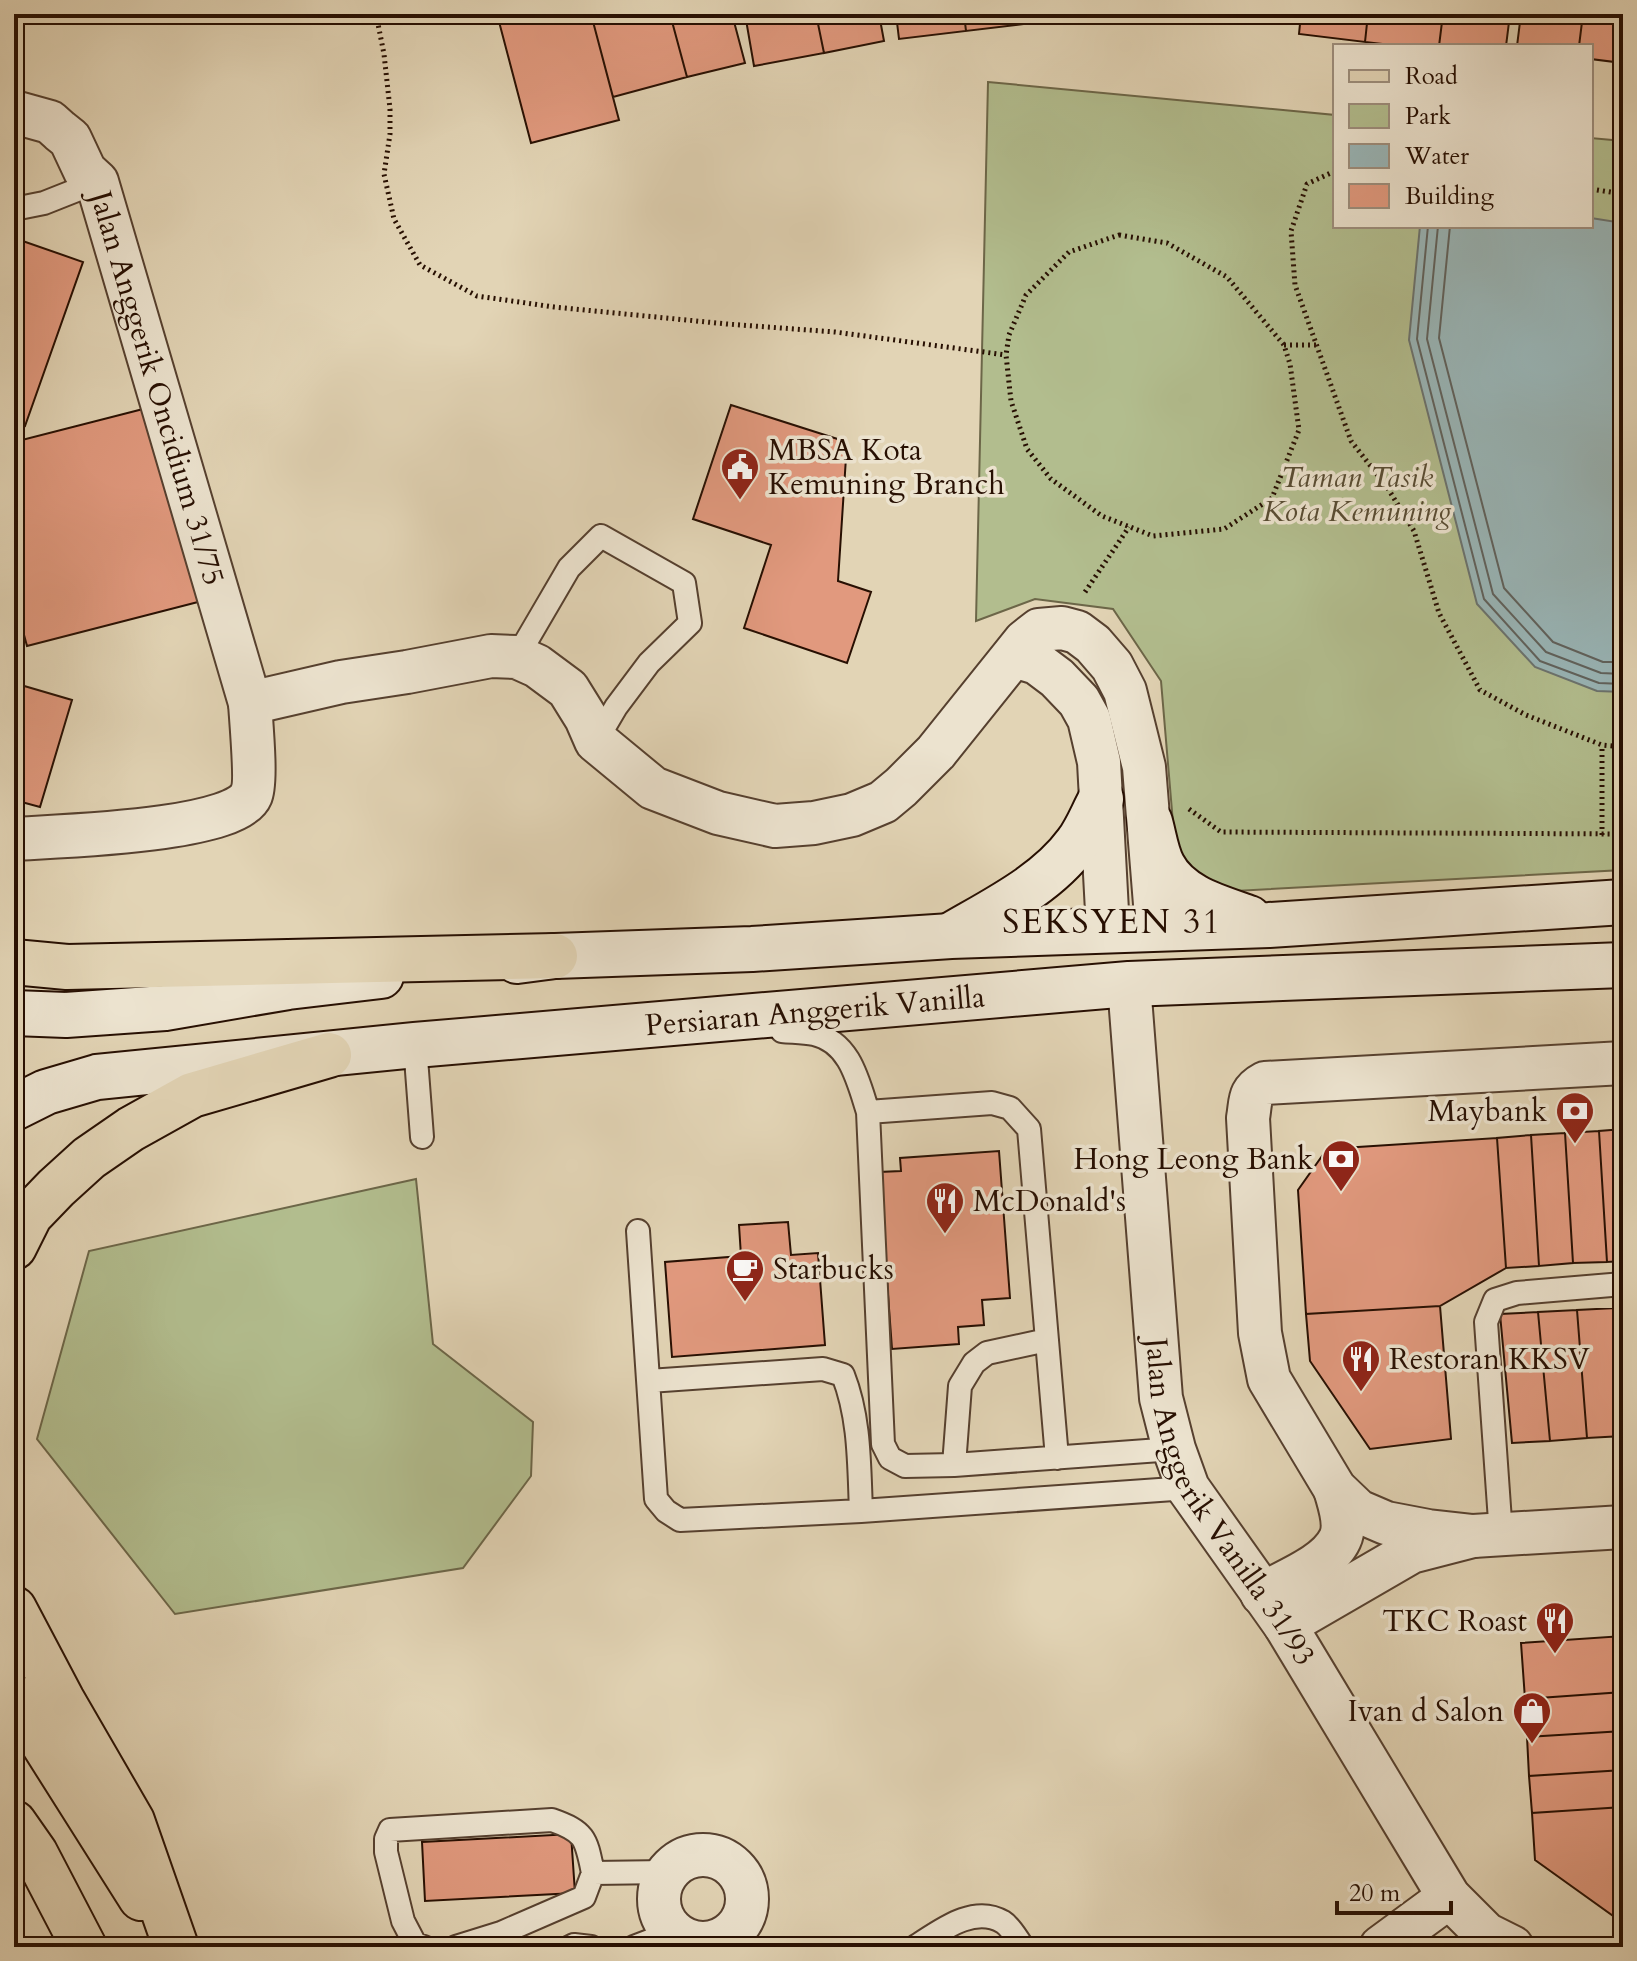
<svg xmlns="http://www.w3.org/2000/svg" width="1637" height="1961" font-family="Cardo,serif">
  <rect width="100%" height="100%" fill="#e2d4b5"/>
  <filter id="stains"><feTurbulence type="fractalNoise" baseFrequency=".0025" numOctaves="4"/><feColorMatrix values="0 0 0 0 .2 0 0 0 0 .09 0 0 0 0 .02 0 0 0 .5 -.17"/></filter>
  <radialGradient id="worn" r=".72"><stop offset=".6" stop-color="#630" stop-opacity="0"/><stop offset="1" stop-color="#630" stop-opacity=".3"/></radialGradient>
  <path fill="#b2bd8e" stroke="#6c6648" stroke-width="2" d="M988,82L1335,115V226H1591V138L1623,141V870L1179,894L1161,681L1113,609L1035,599L976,621Z
    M416,1179L433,1344L533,1422L531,1476L463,1568L175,1614L37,1439L89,1251Z"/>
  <path fill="#99b6b8" stroke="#6b736f" stroke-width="2" d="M1591,218L1623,223V692L1597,691L1535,667L1477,604L1409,340L1420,226H1591Z"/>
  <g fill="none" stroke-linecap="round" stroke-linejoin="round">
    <path stroke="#60625d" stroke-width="2" d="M1428,226L1417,339L1484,599L1540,661L1599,683L1623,684
      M1438,226L1427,339L1493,594L1546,652L1601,673L1623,674
      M1450,226L1439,338L1504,588L1553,642L1603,662H1623"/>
  </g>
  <path fill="#e1997e" stroke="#270f02" stroke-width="2" d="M497,14H591L619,120L531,143Z
    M591,14H670L687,77L613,97Z
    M670,14H732L745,63L687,77Z
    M745,14H816L824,53L754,66Z
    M816,14H879L884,41L824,53Z
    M896,14H964L966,31L899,39Z
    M964,14H1047L1048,21L966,31Z
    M1059,14H1126V18L1059,19Z
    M1301,14H1368L1365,42L1299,34Z
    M1368,14H1443L1439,46H1400L1365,42Z
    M1443,14H1510L1506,46H1439Z
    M1521,14H1583L1579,46H1517Z
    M1583,14H1623V63L1591,59V46H1579Z
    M14,238L83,262L25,426L14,422Z
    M731,405L847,442L838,581L871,592L847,663L744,628L771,545L693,519Z
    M147,408L198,602L27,646L14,598V442Z
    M14,683L72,700L40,807L14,800Z
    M1623,1129V1261L1607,1262L1599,1131Z
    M1599,1131L1607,1262L1573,1263L1565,1133Z
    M1565,1133L1573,1263L1539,1266L1531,1135Z
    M1531,1135L1539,1266L1506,1268L1497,1138Z
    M1497,1138L1506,1268L1440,1306L1306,1314L1298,1190L1327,1149Z
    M999,1151L1010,1298L982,1300L984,1325L958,1327L959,1344L892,1349L879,1172L901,1171L900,1158Z
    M788,1222L791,1255L818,1253L825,1345L672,1357L665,1262L741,1256L739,1225Z
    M1440,1306L1451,1439L1370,1449L1310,1361L1306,1314Z
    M1616,1308L1623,1406V1436L1587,1438L1577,1310Z
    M1616,1308H1623V1406Z
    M1577,1310L1587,1438L1550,1441L1538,1312Z
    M1538,1312L1550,1441L1512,1443L1500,1314Z
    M1623,1636V1692L1525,1699L1521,1643Z
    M1623,1692V1731L1527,1737L1525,1699Z
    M1623,1731V1770L1529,1776L1527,1737Z
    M1623,1770V1807L1532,1813L1529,1776Z
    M1623,1807V1923L1535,1860L1532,1813Z
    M571,1834L575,1893L425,1901L422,1842Z"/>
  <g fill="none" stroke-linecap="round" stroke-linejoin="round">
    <g stroke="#56402f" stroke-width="26">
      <path id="lane" d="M14,209L44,203L97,182
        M517,657L569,568L601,536L684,583L690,623L649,663L616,707L596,741
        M782,1031C792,1032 804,1032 814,1034C850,1042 858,1081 868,1112L883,1444L890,1458L905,1466L954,1465L1174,1449
        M415,1045L422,1137
        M868,1112L992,1103L1010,1108L1029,1129L1057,1458
        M638,1231L656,1499L666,1511L680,1520L861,1511L1188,1488
        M649,1381L823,1369L843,1375C860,1418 859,1465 861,1511
        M954,1465L960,1386L974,1363L987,1353L1047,1340
        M1501,1535L1486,1322L1495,1300L1517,1293L1623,1284
        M424,1947L415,1944L403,1921L386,1852V1839L390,1830L552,1820C586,1832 586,1839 593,1873L667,1872
        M456,1947L501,1933L584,1897L593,1873
        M570,1947L574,1945L591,1947
        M634,1947L673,1932
        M915,1947C939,1932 973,1904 1003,1922C1011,1927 1017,1939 1023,1947"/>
    </g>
    <g stroke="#56402f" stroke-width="46">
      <g id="street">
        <path id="s1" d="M14,112L50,122L60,131L70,139L85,171L97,182L250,703C251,720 257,783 251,795C236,832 55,836 14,839"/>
        <path d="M1014,656L1037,663L1057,678L1079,701L1089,719L1099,762L1108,930"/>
        <path d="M250,703L341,682L407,672L491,656L517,657L537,666L568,689L586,718L596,741L653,788L718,813L775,826L814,823L852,815L883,802L901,787L936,752L1025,641L1039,630L1062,628L1077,632L1093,644L1112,666L1125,691L1144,767L1157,929"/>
        <path id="s2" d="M1129,984L1161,1398L1174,1449L1188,1488L1285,1625L1449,1897L1486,1934L1512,1947"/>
        <path d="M1473,1536L1428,1531L1386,1523L1358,1511L1335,1489L1269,1379L1260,1333L1248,1118C1251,1101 1248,1092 1265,1083L1623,1063"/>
        <path d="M1262,1594C1287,1580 1328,1565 1340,1539C1347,1524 1339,1504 1335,1489"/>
        <path d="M1285,1625L1411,1552L1473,1536L1623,1527"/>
        <circle cx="703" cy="1899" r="44"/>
        <path d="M1381,1947L1449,1897"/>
      </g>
    </g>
    <g stroke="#270f02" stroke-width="48">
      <g id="secondary">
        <path d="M1150,822C1154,836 1156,853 1163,866C1179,897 1218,907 1249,918"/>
        <path d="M953,934C996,909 1047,884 1077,843C1087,830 1093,813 1101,799"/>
        <path d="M517,961L555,956L752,949L951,936L1269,925L1623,902"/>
        <path d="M14,1013L66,1015L165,1008L288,987L381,976"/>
        <path id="s3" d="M14,1108L46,1092L97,1077L415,1045L1129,984L1623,965"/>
      </g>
    </g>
    <g stroke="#270f02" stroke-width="48">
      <path id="primary" d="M14,962L67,967L555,956
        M14,1247L30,1215L56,1188L89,1158L131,1129L192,1095L329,1055
        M14,1609L62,1700L132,1821L176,1947
        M14,1697L141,1898
        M14,1823L35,1853L84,1947"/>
    </g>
    <path stroke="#270f02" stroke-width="5" stroke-dasharray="2 4" stroke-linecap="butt" d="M376,14L384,54L390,109V134L384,174L394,219L420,265L477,296L554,307L727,324L835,332L1006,355
      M1335,171L1307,184L1291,231L1295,285L1351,441L1387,487L1414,531L1439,613L1480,690L1526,715L1602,745L1623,747
      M1591,189L1623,194
      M1119,235L1167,243L1227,277L1284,345L1290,364L1299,430L1272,498L1224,529L1153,536L1102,516L1051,479L1027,449L1011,401L1006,355L1009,335L1026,295L1069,252Z
      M1284,345H1317
      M1085,592L1129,527
      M1189,809L1221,832L1623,834
      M1602,835V745"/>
    <use href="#lane" stroke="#ece3cf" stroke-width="22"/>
    <use href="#street" stroke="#ece3cf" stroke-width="42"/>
    <use href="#secondary" stroke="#ece3cf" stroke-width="44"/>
    <use href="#primary" stroke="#e2d4b5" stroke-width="44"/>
  </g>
  <defs>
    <g id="civic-pin" transform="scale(2)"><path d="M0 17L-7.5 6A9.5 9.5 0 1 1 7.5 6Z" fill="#8f2418" stroke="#ece3cf"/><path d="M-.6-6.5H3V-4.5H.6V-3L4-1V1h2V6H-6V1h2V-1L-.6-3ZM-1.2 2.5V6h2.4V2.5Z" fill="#fff"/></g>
    <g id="bank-pin" transform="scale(2)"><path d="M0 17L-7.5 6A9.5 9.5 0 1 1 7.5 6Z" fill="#8f2418" stroke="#ece3cf"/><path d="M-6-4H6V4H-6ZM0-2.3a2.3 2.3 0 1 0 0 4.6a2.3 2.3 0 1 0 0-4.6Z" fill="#fff"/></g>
    <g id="restaurant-pin" transform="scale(2)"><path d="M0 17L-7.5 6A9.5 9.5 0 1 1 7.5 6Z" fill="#8f2418" stroke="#ece3cf"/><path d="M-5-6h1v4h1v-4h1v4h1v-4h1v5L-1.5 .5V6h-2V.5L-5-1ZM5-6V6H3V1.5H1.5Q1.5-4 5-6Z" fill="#fff"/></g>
    <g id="cafe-pin" transform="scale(2)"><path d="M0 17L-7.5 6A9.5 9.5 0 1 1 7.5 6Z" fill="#8f2418" stroke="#ece3cf"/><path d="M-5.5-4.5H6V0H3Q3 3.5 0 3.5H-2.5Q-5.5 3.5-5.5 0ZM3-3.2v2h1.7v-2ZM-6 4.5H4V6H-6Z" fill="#fff"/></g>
    <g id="shop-pin" transform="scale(2)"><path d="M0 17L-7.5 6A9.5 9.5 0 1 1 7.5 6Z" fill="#8f2418" stroke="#ece3cf"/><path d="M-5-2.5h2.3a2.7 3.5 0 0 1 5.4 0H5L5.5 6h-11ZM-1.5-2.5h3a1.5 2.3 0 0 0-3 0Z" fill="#fff"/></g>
  </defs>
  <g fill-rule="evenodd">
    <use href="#civic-pin" x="740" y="467"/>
    <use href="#bank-pin" x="1575" y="1111"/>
    <use href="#bank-pin" x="1341" y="1159"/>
    <use href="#restaurant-pin" x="945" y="1201"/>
    <use href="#cafe-pin" x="745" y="1269"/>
    <use href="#restaurant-pin" x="1361" y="1359"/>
    <use href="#restaurant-pin" x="1555" y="1621"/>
    <use href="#shop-pin" x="1532" y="1711"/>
  </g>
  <g text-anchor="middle" stroke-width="7" stroke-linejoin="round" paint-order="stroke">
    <g font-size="30" fill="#270f02" stroke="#ece3cf">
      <text dy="10" stroke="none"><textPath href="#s1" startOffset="330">Jalan Anggerik Oncidium 31/75</textPath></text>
      <text dy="10" stroke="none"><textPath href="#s3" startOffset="810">Persiaran Anggerik Vanilla</textPath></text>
      <text dy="10" stroke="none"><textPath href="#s2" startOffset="538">Jalan Anggerik Vanilla 31/93</textPath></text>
    </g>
    <g font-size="30" fill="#270f02" stroke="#ece3cf" text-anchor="start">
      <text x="768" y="460">MBSA Kota<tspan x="768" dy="34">Kemuning Branch</tspan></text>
      <text x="1547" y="1121" text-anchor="end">Maybank</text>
      <text x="1313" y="1169" text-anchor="end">Hong Leong Bank</text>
      <text x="973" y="1211">McDonald's</text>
      <text x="773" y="1279">Starbucks</text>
      <text x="1389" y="1369">Restoran KKSV</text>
      <text x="1527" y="1631" text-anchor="end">TKC Roast</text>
      <text x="1504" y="1721" text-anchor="end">Ivan d Salon</text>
    </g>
    <g font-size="30" font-style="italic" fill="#584c33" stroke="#ece3cf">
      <text x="1357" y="487">Taman Tasik<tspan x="1357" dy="34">Kota Kemuning</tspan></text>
    </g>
    <g font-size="34" letter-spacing="2" fill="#270f02" stroke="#ece3cf">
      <text x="1112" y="933">SEKSYEN 31</text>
    </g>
  </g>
  <rect width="1637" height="1961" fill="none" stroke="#e2d4b5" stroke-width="48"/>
  <rect x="16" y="16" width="1605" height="1929" fill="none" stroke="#270f02" stroke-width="4"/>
  <rect x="24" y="24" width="1589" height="1913" fill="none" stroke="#270f02" stroke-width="2"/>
  <rect x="1333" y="44" width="260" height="184" fill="#ece3cf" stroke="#9d8e7d" stroke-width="2"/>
  <rect x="1349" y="70" width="40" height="12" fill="#e2d4b5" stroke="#9d8e7d" stroke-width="2"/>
  <text x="1405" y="84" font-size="24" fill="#270f02">Road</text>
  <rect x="1349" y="104" width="40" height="24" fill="#b2bd8e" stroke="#9d8e7d" stroke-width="2"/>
  <text x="1405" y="124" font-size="24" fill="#270f02">Park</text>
  <rect x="1349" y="144" width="40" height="24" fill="#99b6b8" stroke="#9d8e7d" stroke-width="2"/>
  <text x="1405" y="164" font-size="24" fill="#270f02">Water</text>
  <rect x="1349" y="184" width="40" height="24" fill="#e1997e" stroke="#9d8e7d" stroke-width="2"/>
  <text x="1405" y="204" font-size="24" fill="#270f02">Building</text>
  <path d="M1337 1901v12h114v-12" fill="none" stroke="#270f02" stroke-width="4"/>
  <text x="1349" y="1901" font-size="24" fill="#270f02" stroke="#ece3cf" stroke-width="6" paint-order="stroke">20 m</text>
  <rect width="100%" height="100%" filter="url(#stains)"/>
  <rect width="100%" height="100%" fill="url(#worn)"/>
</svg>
